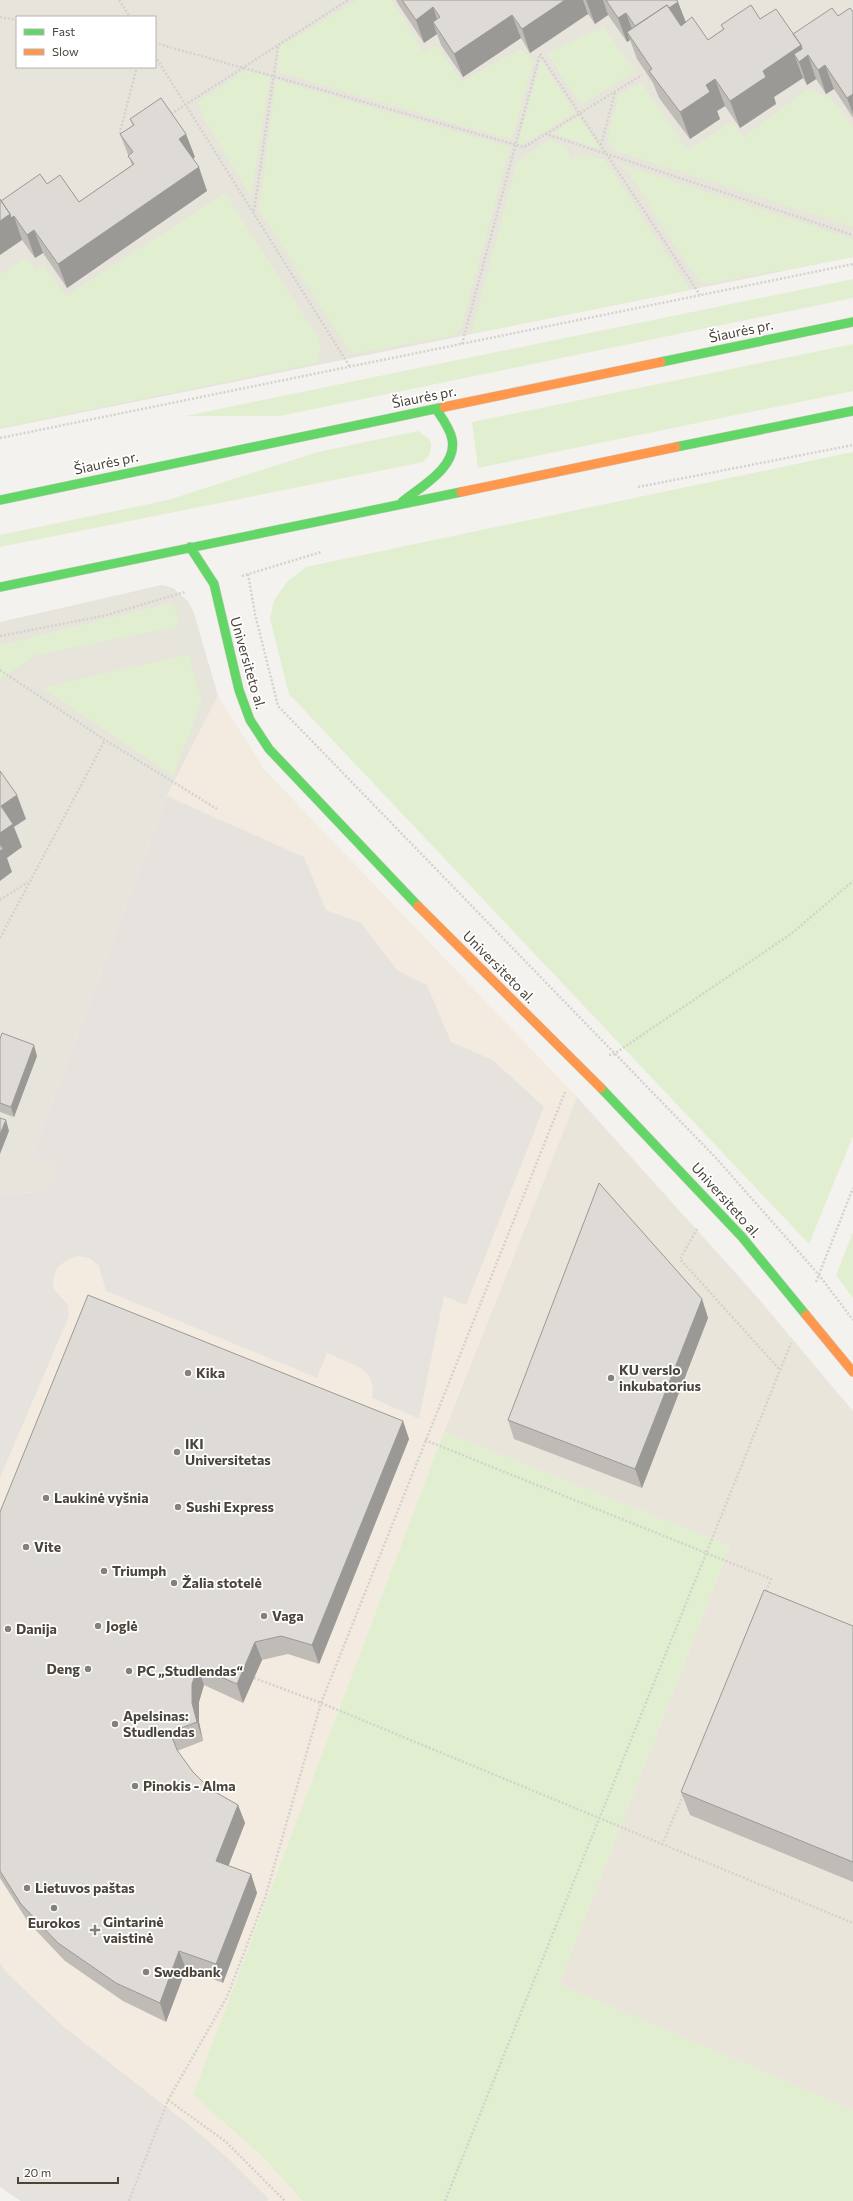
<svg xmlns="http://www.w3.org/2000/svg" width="853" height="2201" font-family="Commissioner,sans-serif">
  <rect width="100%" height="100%" fill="#f4f2ee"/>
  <path fill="#e7e4dc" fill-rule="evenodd" d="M0,0H853V257L0,429ZM17,17H155V67H17Z
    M162,585L173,588L188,601L194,613L218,696L167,796L32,1155L57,1165L56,1178L49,1188L36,1192L0,1194V622Z"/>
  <path fill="#f3ebdf" d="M218,696L264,769L577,1097L444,1432L193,2095L262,2156L303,2201H21L0,2187V1194L36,1192L49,1188L56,1178V1165L32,1155L167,796Z"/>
  <path fill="#eae5da" d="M577,1097L751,1290L853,1411V2110L559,1984L730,1546L444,1432Z"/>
  <path fill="#e1eecf" d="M357,0H392L424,53L436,45L461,81L521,49L534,60L512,140L277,72L280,47Z
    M604,27L635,72L581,105L547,53Z
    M541,60L575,113L523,145L518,143Z
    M246,70L270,77L251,197L204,119L198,102Z
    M276,80L510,147L461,329L452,336L354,354L346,346L259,210Z
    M641,82L687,150L732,122L744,137L808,89L831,98L853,126V227L615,151L607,139L619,95Z
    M579,117L601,150L552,133Z
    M549,140L564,145L571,159L582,154L604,159L690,290L471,334L517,162Z
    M623,165L853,239V257L703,285C673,247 650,204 623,165Z
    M225,193L316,334L321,346L317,363L0,428V274L26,258L36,270L43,265L66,296Z
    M853,279V298L280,416H185Z
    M853,344V391L478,468L472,422Z
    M418,431L428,438L431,443C431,452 429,460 419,463L0,547V535L168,500L318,452Z
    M853,452V1136L809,1244L289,694L270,619L274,600L287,582L306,567Z
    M166,604L173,605C177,612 179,618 179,626L36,655L0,679V645Z
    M188,654L202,701L173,776L42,688Z
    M853,1232V1298L836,1275Z
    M444,1432L730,1546L559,1984L853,2110V2201H303L262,2156L193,2095Z"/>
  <path fill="#e6e3df" d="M167,796L304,857L326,910L361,923L398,971L427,985L451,1042L493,1060L544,1107L466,1305L444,1296L419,1419L372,1398L373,1388L369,1375L359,1367L327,1353L317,1378L106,1291L99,1266L89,1258L78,1256L67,1260L57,1268L53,1279L54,1289L68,1305L69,1316L0,1478V1194L36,1192L49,1188L56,1178V1165L32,1155Z
    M0,1963L9,1975L64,2027L188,2124L229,2159L269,2199L267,2201H21L0,2187Z"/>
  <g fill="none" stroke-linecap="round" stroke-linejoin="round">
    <g stroke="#d3cfc5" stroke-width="10">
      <path id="fast" d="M661,362L853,322
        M676,447L853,411
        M0,500L444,407
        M402,502C420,487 458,467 452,439C450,428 442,418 436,409
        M190,547L214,584L239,690L250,720L269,749L418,906
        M0,587L461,492
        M601,1088L742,1237L806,1315"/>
    </g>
    <g stroke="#d3cfc5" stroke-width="10">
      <path id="slow" d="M444,407L661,362
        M461,492L676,447
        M418,906L601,1088
        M806,1315L853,1372"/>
    </g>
    <path stroke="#d3d2cc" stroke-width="2.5" stroke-dasharray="2 2" stroke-linecap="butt" d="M119,0L130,17
      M0,17L17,20
      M155,43L524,147L546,134L853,235
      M540,54L700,295
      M155,56L350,367
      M171,114L348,0
      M546,134L642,75
      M123,137L120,132L137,67
      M601,145L615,92
      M254,211L278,46
      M462,344L540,54
      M0,438L853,264
      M638,487L853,445
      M248,574L255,614L278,706L716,1158L819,1275L853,1320
      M242,576L321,552
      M0,636L103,616L185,592
      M0,670L105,740L217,809
      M0,900L28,882
      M0,938L105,740
      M609,1055L614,1054L791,934L853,881
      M697,1229L680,1259L780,1370
      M816,1282L853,1188
      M425,1440L771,1579L765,1594
      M254,1678L321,1703L853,1923
      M662,1845L684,1793
      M168,2100L225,2141L285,2201
      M129,2201L168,2100L227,1997L265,1898L321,1703L565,1092
      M445,2201L791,1343"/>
    <use href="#fast" stroke="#63d668" stroke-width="9"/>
    <use href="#slow" stroke="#ff974d" stroke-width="9"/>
  </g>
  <path fill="#bfbcb8" d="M396,0H677L685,22L708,40L723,29L721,25L760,19L793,34L838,16L853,12V118L834,89L826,94L816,79L807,85L803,78L774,97L776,104L740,128L725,106L717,111L720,119L690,139L659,98L653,83L637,59L630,40L627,42L608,15L595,24L588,14L530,53L521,38L463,77L441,45L437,34L424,43L398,4Z
    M130,119L195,157L193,159L207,191L67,288L43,253L35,258L22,240L1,201L47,184L79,202L132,165L120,134L133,126Z
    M0,1039L37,1056L14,1117L0,1112Z
    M702,1299L708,1318L642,1488L514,1439L508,1420Z
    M403,1421L409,1439L319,1664L288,1654L262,1660L243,1703L204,1685L199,1702V1722L203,1741L177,1751L193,1772L210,1789L238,1805L245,1823L228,1866L251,1874L257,1893L223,1983L186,1969L166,2022L123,2001L65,1961L28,1922L0,1878V1512Z
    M853,1626V1882L690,1815L681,1792Z"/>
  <path fill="#9b9996" d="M565,0H583L588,14L530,53L522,29Z
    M586,0H603L608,15L595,24Z
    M678,2L687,25L637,29Z
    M433,7L441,31L433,22L437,34L424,43L416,20Z
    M626,13L635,37L627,32L630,40L627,42L618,18Z
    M512,15L521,38L463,77L454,54Z
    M801,45L808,55L816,79L807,85L799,62L794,54L803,78L774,97L776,104L740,128L730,101L763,71Z
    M825,65L834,89L826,94L818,70Z
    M715,79L725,106L717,111L720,119L690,139L680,112L706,85Z
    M853,94V114L847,98Z
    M186,134L195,157L188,162L179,139Z
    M199,167L207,191L67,288L58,264Z
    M10,214L14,216L22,240L0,255V221Z
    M34,230L43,253L35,258L27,235Z
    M17,795L26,819L14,827L22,847L7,858L12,872L0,881V833L1,806Z
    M34,1045L37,1056L14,1117L11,1107Z
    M6,1120L9,1131L0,1154V1134Z
    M702,1299L708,1318L642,1488L635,1469Z
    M403,1421L409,1439L319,1664L312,1645Z
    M255,1642L262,1660L243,1703L237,1684Z
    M198,1667L204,1685L199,1702V1722L203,1741L197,1722L192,1703V1684Z
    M238,1805L245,1823L223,1880L216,1861Z
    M251,1874L257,1893L223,1983L216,1964Z
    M179,1951L186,1969L166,2022L160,2003Z"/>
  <path fill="#dedbd6" stroke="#9b9996" d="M402,0H565L522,29L512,15L454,54L433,22L440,17L433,7L416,20Z
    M606,0H677L678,2L669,8L667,5L635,26L626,13L618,18Z
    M667,5L681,26L692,17L708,40L724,29L721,25L751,5L760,19L776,9L801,45L763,71L766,77L730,101L715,79L706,85L710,92L680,112L649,71L652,69L627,32Z
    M832,8L838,16L850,8L853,12V94L847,98L825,65L818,70L808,55L799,62L794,54L802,49L801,45L793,34Z
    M161,98L186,134L179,139L199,167L58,264L34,230L27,235L14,216L11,218L10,214L1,201L40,174L47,184L60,175L79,202L134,164L128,156L133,152L120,134L134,125L130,119Z
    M0,199L10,214L0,221Z
    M0,771L17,795L1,806L13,824L0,833Z
    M0,844L3,849L0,851Z
    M2,1033L34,1045L11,1107L0,1103V1039Z
    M0,1118L6,1120L0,1134Z
    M599,1183L702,1299L635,1469L508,1420Z
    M88,1295L403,1421L312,1645L281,1636L255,1642L237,1684L198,1667L192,1684V1703L197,1722L170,1732L177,1750L193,1772L210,1789L238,1805L216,1861L251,1874L216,1964L179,1951L160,2003L116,1983L58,1943L21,1904L0,1871V1512Z
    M764,1590L853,1626V1862L681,1792Z"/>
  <g fill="#868178" stroke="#fff" stroke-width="1.5">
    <circle cx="188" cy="1373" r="4"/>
    <circle cx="611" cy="1378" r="4"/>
    <circle cx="177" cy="1452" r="4"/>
    <circle cx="46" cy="1498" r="4"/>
    <circle cx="178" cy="1507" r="4"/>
    <circle cx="26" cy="1547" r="4"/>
    <circle cx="104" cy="1571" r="4"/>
    <circle cx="174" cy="1583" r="4"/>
    <circle cx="264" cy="1616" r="4"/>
    <circle cx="98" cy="1626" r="4"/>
    <circle cx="8" cy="1629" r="4"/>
    <circle cx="88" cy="1669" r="4"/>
    <circle cx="129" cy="1671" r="4"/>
    <circle cx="115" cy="1724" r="4"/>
    <circle cx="135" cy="1786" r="4"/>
    <circle cx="27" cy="1888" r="4"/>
    <circle cx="54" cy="1908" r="4"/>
    <path d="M93 1924h4v4h4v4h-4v4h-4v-4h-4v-4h4z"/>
    <circle cx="146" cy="1972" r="4"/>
  </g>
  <g text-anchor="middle" stroke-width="3.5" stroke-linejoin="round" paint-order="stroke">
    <g font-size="14" fill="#4b4439" stroke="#fff">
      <text transform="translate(741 331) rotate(-12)" y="5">Šiaurės pr.</text>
      <text transform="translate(424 397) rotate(-11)" y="5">Šiaurės pr.</text>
      <text transform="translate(106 463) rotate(-12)" y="5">Šiaurės pr.</text>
      <text transform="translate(248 663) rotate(74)" y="5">Universiteto al.</text>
      <text transform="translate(499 967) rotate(45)" y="5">Universiteto al.</text>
      <text transform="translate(726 1200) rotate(48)" y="5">Universiteto al.</text>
    </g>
    <g font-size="14" font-weight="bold" fill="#4b4439" stroke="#fff" text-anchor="start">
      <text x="619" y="1375">KU verslo<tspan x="619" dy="16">inkubatorius</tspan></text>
      <text x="196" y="1378">Kika</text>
      <text x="185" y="1449">IKI<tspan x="185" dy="16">Universitetas</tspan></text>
      <text x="54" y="1503">Laukinė vyšnia</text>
      <text x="186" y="1512">Sushi Express</text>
      <text x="34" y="1552">Vite</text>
      <text x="112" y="1576">Triumph</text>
      <text x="182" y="1588">Žalia stotelė</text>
      <text x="272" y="1621">Vaga</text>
      <text x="106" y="1631">Joglė</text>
      <text x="16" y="1634">Danija</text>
      <text x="80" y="1674" text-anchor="end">Deng</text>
      <text x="137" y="1676">PC „Studlendas“</text>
      <text x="123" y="1721">Apelsinas:<tspan x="123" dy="16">Studlendas</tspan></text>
      <text x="143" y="1791">Pinokis - Alma</text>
      <text x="35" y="1893">Lietuvos paštas</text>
      <text x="103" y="1927">Gintarinė<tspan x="103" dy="16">vaistinė</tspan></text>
      <text x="54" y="1928" text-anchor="middle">Eurokos</text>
      <text x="154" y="1977">Swedbank</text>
    </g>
  </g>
  <rect x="16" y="16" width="140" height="52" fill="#ffffff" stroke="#b7b4b0"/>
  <rect x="24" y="29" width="20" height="6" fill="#63d668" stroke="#b7b4b0"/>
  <text x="52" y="36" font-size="12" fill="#4b4439">Fast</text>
  <rect x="24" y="49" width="20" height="6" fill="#ff974d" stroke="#b7b4b0"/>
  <text x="52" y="56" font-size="12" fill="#4b4439">Slow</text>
  <path d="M18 2177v6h100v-6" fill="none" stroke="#4b4439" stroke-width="2"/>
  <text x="24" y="2177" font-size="12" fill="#4b4439" stroke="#ffffff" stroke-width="3" paint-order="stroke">20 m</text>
</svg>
